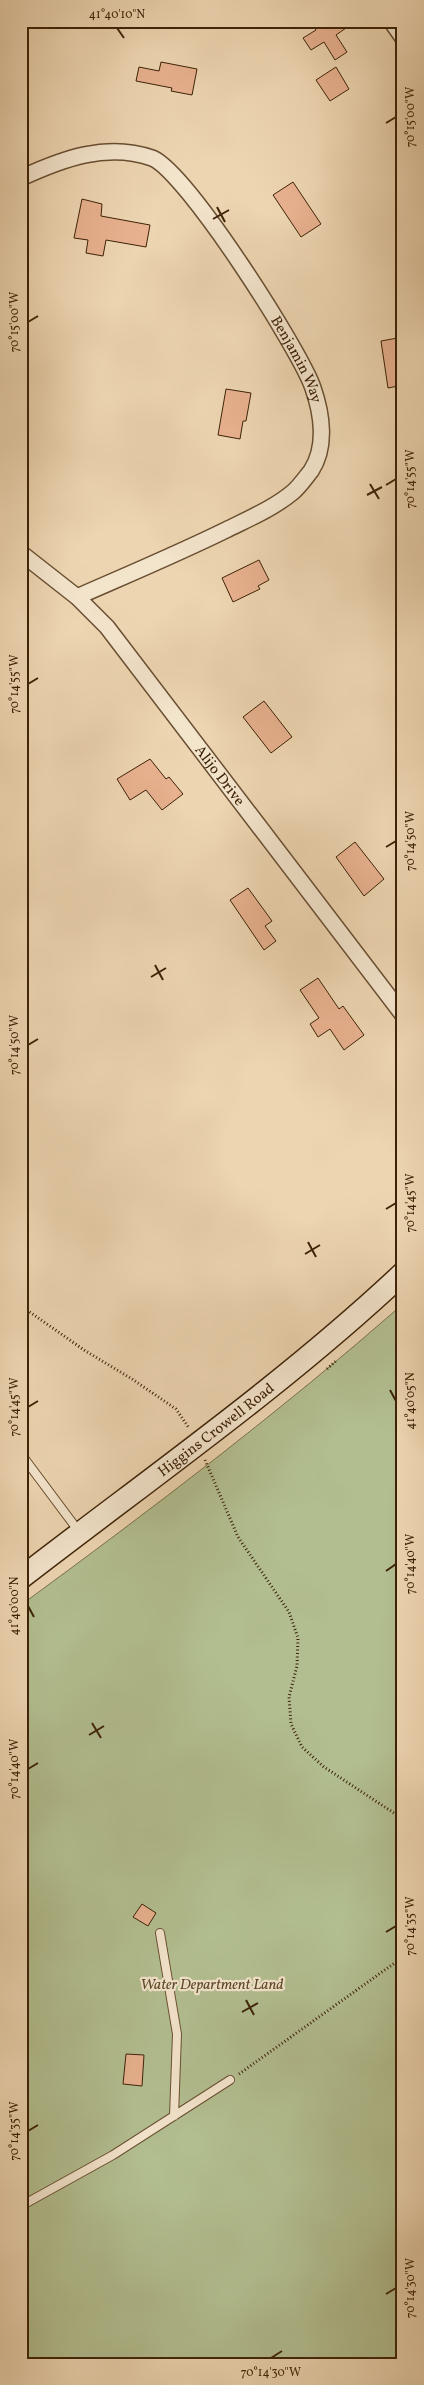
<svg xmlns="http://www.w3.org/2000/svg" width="424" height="2385" font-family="Vollkorn,serif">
  <rect width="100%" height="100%" fill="#edd5b1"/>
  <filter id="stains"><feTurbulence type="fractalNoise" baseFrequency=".004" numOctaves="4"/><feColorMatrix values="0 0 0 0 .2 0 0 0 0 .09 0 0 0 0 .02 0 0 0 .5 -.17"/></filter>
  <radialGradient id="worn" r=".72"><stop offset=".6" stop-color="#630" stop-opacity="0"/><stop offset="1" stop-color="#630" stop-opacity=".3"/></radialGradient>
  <path fill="#b2be90" stroke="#78704c" d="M403,1304V2364H21V1605C152,1509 281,1411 403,1304Z"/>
  <path fill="#e8b18f" stroke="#3d2207" d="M310,21H356L336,35L347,52L335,60L324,42L311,50L303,38L316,30Z
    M161,62L197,69L192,95L171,91L172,88L136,81L139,67L159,71Z
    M336,67L349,89L330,101L316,80Z
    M293,182L321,224L301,237L273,195Z
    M82,199L102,204L101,216L150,225L146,247L106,240L103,256L86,253L88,240L74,238Z
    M403,337V385L388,388L381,341Z
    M226,389L251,393L246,421H243L240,439L218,435Z
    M259,560L269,580L258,586L260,589L233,602L222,578Z
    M264,701L292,737L271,753L243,717Z
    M150,759L166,779L169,777L183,794L162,810L146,790L130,800L117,779Z
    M355,842L384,879L364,896L336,857Z
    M248,888L272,921L265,926L276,941L264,950L230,900Z
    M318,978L339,1009L343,1006L364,1035L344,1050L330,1029L318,1037L310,1024L319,1018L300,990Z
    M142,1904L156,1913L148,1926L133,1917Z
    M126,2054L144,2055L142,2086L123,2084Z"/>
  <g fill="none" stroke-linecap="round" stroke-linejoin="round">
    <g stroke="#694f32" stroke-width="10">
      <path id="service" d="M21,1454L80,1533
        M160,1933L177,2034L174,2116
        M21,2206L113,2155L230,2080"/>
    </g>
    <g stroke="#694f32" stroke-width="18">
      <g id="minor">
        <path d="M391,21L403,38"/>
        <path id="s1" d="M21,178C62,159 107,142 152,158C186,171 300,350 313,388C322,414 327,447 311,471C306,477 300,486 293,492C274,508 248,519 226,530C177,554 127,575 77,597"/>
        <path id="s2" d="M21,553L77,597L107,627L403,1015"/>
      </g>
    </g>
    <g stroke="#3d2207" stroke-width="24">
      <g id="secondary">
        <path id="s3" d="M21,1578C149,1479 285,1384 403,1273"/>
      </g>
    </g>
    <path stroke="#3d2207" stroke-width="3" stroke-dasharray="1 2.5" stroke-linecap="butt" d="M21,1306L84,1350L132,1379L176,1409L189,1428
      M327,1369L337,1360
      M205,1460L238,1537L289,1612L298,1638L297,1666L289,1697L291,1724L302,1747L324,1767L403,1819
      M239,2074L403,1957"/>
    <use href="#service" stroke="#f3e4cc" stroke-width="8"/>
    <use href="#minor" stroke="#f3e4cc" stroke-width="15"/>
    <use href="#secondary" stroke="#f3e4cc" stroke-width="21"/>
  </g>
  <path fill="none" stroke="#3d2207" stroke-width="2" d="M117,28L124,38M386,123L396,117M217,207L225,222M213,219L229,210M28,322L38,316M370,484L379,499M386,485L396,479M367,495L382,487M28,684L38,678M386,847L396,841M155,965L163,980M151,977L166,968M28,1045L38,1039M386,1209L396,1203M308,1242L316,1257M305,1254L320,1245M390,1390L396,1401M28,1407L38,1401M386,1571L396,1564M28,1606L34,1617M92,1723L101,1738M89,1735L104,1726M28,1769L38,1763M386,1932L396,1926M246,2000L254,2015M242,2012L258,2003M28,2131L38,2125M386,2294L396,2288M271,2358L282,2351"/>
  <g text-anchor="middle" stroke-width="4.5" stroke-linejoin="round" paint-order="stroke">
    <g font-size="15" fill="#3d2207" stroke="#f3e4cc">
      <text dy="5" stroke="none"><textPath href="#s1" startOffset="386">Benjamin Way</textPath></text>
      <text dy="5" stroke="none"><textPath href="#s2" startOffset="300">Alijo Drive</textPath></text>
      <text dy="5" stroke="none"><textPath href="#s3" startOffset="245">Higgins Crowell Road</textPath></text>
    </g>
    <g font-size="15" font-style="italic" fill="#5a4929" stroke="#f3e4cc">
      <text x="212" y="1989">Water Department Land</text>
    </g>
  </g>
  <rect width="424" height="2385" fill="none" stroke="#edd5b1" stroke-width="55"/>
  <rect x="28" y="28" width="368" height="2330" fill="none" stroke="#3d2207" stroke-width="2"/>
  <g font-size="12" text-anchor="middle" fill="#3d2207">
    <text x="117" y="18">41°40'10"N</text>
    <text transform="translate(410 117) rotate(-90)" y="4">70°15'00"W</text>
    <text transform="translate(14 322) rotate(-90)" y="4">70°15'00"W</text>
    <text transform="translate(410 479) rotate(-90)" y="4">70°14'55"W</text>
    <text transform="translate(14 684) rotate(-90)" y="4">70°14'55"W</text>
    <text transform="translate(410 841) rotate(-90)" y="4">70°14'50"W</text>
    <text transform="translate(14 1045) rotate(-90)" y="4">70°14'50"W</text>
    <text transform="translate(410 1203) rotate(-90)" y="4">70°14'45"W</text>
    <text transform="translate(410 1401) rotate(-90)" y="4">41°40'05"N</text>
    <text transform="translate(14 1407) rotate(-90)" y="4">70°14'45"W</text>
    <text transform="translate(410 1564) rotate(-90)" y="4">70°14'40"W</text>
    <text transform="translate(14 1606) rotate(-90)" y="4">41°40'00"N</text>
    <text transform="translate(14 1769) rotate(-90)" y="4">70°14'40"W</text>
    <text transform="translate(410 1926) rotate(-90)" y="4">70°14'35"W</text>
    <text transform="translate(14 2131) rotate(-90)" y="4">70°14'35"W</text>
    <text transform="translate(410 2288) rotate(-90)" y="4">70°14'30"W</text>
    <text x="271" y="2376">70°14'30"W</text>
  </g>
  <rect width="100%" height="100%" filter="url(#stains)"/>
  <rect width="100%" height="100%" fill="url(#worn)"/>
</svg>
